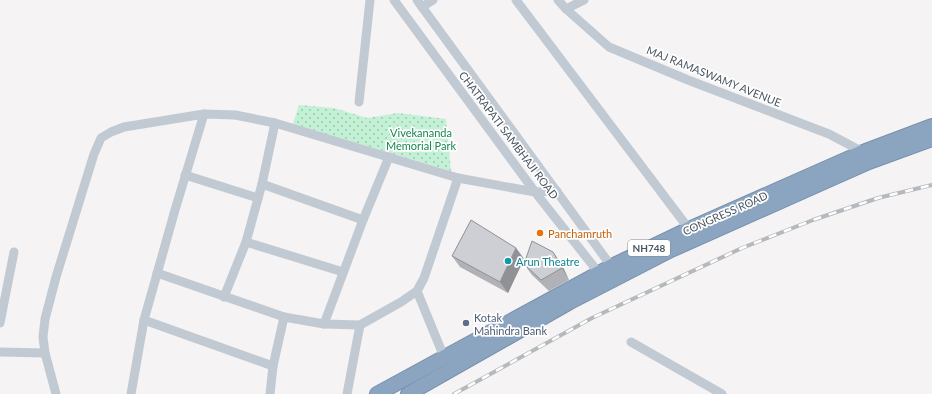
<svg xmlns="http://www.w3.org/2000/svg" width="932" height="394" viewBox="0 0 932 394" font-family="Lato,sans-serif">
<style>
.park{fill:url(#park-dots)}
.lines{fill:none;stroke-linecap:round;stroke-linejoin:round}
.highway-casing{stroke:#7690ad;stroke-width:16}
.minor{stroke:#c1cad2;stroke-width:9}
.highway{stroke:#8ba5c1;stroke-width:14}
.rail-casing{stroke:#b5b8bd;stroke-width:4}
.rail{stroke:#fff;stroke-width:2.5;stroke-dasharray:8;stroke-linecap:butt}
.wall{fill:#b0b2b7}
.shaded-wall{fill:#909195}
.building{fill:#cdcfd5;stroke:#909195}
.food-dot{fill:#e8710a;stroke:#fff;stroke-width:1.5}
.culture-dot{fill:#0f9aa8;stroke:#fff;stroke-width:1.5}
.service-dot{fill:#5c6f8a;stroke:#fff;stroke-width:1.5}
.labels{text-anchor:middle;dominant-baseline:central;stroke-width:3.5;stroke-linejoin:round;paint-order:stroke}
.shield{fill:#fff;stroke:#808990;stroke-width:1}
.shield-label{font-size:10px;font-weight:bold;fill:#4a5661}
.street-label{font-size:11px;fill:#4a5661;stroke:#fff}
.park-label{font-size:11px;fill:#17864f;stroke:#fff}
.food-label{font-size:11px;fill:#c56008;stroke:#fff;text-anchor:start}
.culture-label{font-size:11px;fill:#0d838f;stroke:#fff;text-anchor:start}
.service-label{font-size:11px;fill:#4e5e75;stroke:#fff;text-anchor:start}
</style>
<defs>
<pattern id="park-dots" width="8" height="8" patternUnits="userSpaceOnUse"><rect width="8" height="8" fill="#c3f1d5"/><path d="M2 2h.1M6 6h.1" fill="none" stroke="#a0c6b0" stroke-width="1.8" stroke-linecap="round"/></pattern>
</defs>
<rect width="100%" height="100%" fill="#f5f3f3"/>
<path class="park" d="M299,105L334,108L367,118L398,113L446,119L451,171L293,124Z"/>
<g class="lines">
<g class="highway-casing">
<g id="highway">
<path d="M377,394L612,266L689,229L863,152L932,126"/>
<path d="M408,394L570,302L671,250L835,177L869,162L932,139"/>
</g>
</g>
<g class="minor">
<path d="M394,0L535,192L602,277"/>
<path d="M417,0L614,270"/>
<path d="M516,0L689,229"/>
<path d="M558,0L566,9L609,47L688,80L829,134L863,152L865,155"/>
<path d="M422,7L433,0"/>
<path d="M566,9L584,0"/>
<path d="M359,102L370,0"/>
<path d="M204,114L175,210L144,320L273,366"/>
<path d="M185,175L258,198"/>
<path d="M262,184L363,220"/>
<path d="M246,242L343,272"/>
<path d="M157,273L284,317L324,324L360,325L401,302L417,291L424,278L458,178L535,192L557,191"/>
<path d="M417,291L444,357"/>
<path d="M224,297L246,242L262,184L275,123"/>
<path d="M0,323L14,252"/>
<path d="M324,324L363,220L389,157"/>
<path d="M631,342L722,394"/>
<path d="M0,352L45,353"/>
<path d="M56,394L45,353L43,337L45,319L56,277L94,154L101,138L111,132L124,127L204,114L235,115L275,123L458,178"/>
<path d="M131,394L144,320"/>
<path d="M270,394L273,366L284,317"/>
<path d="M347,394L360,325"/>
</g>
<use href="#highway" class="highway"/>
<g class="rail-casing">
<path id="rail" d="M454,394L592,318L742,248L813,220L878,198L932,185"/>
</g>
<use href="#rail" class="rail"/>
</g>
<g class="wall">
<path d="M516,248L524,259L508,293L460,267L452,256Z"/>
<path d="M561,263L569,280L549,291L532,275L524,264Z"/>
</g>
<g class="shaded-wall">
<path d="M516,248L524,259L508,293L500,282Z"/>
<path d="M553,252L561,263L569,280L562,268Z"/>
</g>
<g class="building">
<path d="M471,220L516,248L500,282L452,256Z"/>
<path d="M532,241L553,252L562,268L541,280L524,264Z"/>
</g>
<circle class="food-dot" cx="540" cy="233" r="4"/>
<circle class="culture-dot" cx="508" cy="261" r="4"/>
<circle class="service-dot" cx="466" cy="323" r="4"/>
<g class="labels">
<rect class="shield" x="628" y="240" width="42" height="16" rx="3"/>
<g class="shield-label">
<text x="649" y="248">NH748</text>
</g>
<g class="street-label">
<text transform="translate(714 76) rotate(22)">MAJ RAMASWAMY AVENUE</text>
<text transform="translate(509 135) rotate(53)">CHATRAPATI SAMBHAJI ROAD</text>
<text transform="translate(725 213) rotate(-24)">CONGRESS ROAD</text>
</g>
<g class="park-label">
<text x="421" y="132">Vivekananda<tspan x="421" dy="13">Memorial Park</tspan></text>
</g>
<g class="food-label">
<text x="548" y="233">Panchamruth</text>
</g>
<g class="culture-label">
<text x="516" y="261">Arun Theatre</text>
</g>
<g class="service-label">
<text x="474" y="317">Kotak<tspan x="474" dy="13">Mahindra Bank</tspan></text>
</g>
</g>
</svg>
